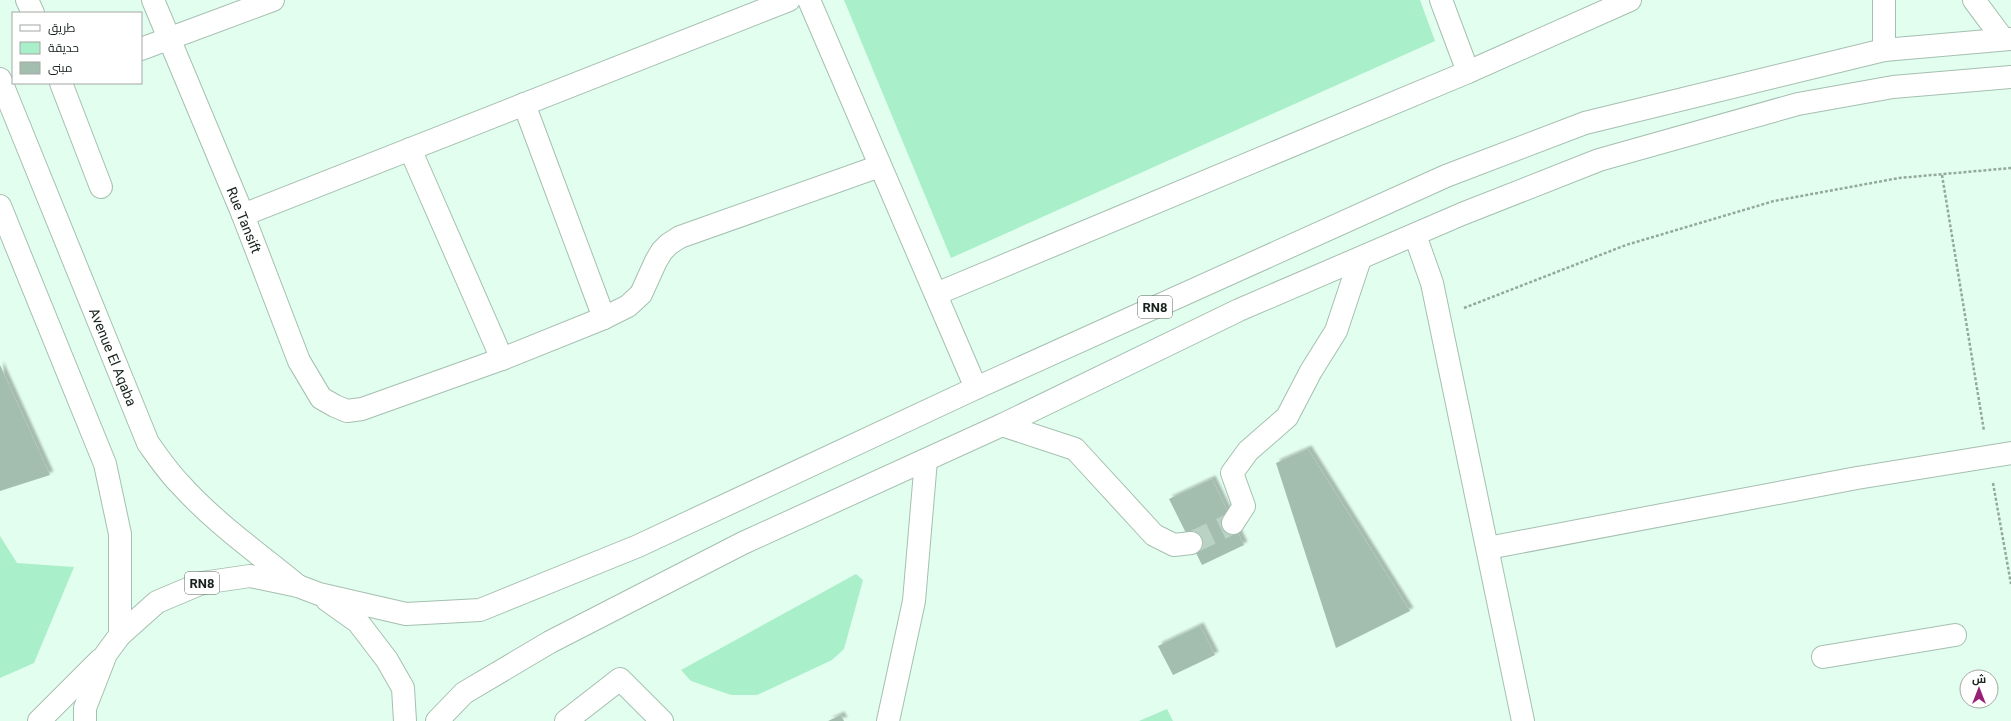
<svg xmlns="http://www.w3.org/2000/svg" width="2011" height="721" viewBox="0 0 2011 721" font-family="Roboto,Cairo,sans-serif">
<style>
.green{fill:#a9efca}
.building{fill:#a3bdaf;filter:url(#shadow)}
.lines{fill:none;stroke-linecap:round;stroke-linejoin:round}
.minor-tunnel{stroke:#bad2c4;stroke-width:22;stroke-dasharray:22 11;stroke-linecap:butt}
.minor-casing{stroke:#a5bfb1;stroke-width:24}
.major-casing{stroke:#a5bfb1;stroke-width:24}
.highway-casing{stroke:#a5bfb1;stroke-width:24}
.path{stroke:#94a99d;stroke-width:2.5;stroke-dasharray:3 2;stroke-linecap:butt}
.minor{stroke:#fff;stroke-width:22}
.major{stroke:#fff;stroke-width:22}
.highway{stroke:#fff;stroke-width:22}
.labels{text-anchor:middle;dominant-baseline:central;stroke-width:3;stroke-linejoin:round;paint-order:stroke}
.shield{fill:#fff;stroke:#5d6460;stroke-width:1}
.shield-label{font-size:13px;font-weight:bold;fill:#18221c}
.street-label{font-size:14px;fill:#18221c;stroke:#fff}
</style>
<defs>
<filter id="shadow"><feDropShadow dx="3.5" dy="-3.5" stdDeviation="1" flood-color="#0004"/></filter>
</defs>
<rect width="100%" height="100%" fill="#e2feee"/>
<g class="green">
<path d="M844,0H1420L1435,41L951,258Z"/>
<path d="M0,536L17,563L74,567L34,663L0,678Z"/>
<path d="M856,574L863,580L844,649L832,660L757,695H731L691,681L681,670Z"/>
<path d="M1167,709L1173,721H1139Z"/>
</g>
<g class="building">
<path d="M0,365L50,475L0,491Z"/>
<path d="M1308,449L1410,611L1336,648L1276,463Z"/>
<path d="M1212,479L1244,545L1202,565L1169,499Z"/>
<path d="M1200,626L1215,655L1173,675L1158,646Z"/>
<path d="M841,715L844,721H828Z"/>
</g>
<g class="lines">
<path class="minor-tunnel" d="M1191,543L1233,523"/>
<g class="minor-casing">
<g id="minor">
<path d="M27,0L33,13"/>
<path d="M153,0L243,215L299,361L321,398L335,406L347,411L362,409L502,359L410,149"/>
<path d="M809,0L976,388"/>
<path d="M1441,0L1468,72"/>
<path d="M1974,0L2003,39"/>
<path d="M141,49L273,0"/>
<path d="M1884,50V0"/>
<path d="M61,83L101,187"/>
<path d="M524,104L604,318"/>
<path d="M243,215L789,0"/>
<path d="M1415,235L1432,283L1523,721"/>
<path d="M936,294L1468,72L1630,0"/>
<path d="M502,359L604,318L628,306L641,294L656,261L662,251L669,244L680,237L880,166"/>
<path d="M1002,425L1075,449L1154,535L1174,545L1191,543"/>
<path d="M1233,523L1244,506L1232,473L1248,451L1287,417L1311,371L1336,331L1360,259"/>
<path d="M1488,548L1857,478L2011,453"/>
<path d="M1823,657L1955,635"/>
<path d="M566,721L620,679L662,721"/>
<path d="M888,721L914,601L926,460"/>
</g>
</g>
<g class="major-casing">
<g id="major">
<path d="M0,79L148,443C158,457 168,472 180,484C215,523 258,553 298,586"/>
<path d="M0,206L105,464L120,534V635"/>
</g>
</g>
<g class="highway-casing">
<g id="highway">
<path d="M327,600L358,622L387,660L403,688L405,721"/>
<path d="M39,721L100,660"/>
<path d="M85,721V708L106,654L120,635L157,602L202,583L250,576L298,586L319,594L406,614L480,610L638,546L976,388L1446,176L1585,123L1884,50L2011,39"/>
<path d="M437,721L464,693L550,642L743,543L1002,425L1239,310L1462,214L1599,160L1798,104L1893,87L2011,77"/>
</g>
</g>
<g class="path">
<path d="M1942,175L1984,431"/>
<path d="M1464,308L1626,245L1774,201L1899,178L2011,168"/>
<path d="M1993,483L2011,584"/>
</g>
<use href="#minor" class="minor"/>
<use href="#major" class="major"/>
<use href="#highway" class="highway"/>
</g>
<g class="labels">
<g class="shield">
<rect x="1138" y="296" width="34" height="22" rx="3"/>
<rect x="185" y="572" width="34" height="22" rx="3"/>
</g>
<g class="shield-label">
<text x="1155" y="307">RN8</text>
<text x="202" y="583">RN8</text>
</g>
<g class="street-label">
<text transform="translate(244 220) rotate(68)">Rue Tansift</text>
<text transform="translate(113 357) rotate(68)">Avenue El Aqaba</text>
</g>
</g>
<rect x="12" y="12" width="130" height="72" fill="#ffffff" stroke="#a3a7a4"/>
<rect x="20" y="25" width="20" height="6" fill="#ffffff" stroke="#a3a7a4"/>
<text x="48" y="32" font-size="12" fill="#18221c">طريق</text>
<rect x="20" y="42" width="20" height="12" fill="#a9efca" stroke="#a3a7a4"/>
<text x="48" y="52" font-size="12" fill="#18221c">حديقة</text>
<rect x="20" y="62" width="20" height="12" fill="#a3bdaf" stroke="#a3a7a4"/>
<text x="48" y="72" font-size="12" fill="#18221c">مبنى</text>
<g transform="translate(1979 689)"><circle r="19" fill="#ffffff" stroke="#a3a7a4"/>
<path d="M0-3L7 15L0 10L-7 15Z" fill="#981f78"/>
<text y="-6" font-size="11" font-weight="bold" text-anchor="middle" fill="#18221c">ش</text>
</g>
</svg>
